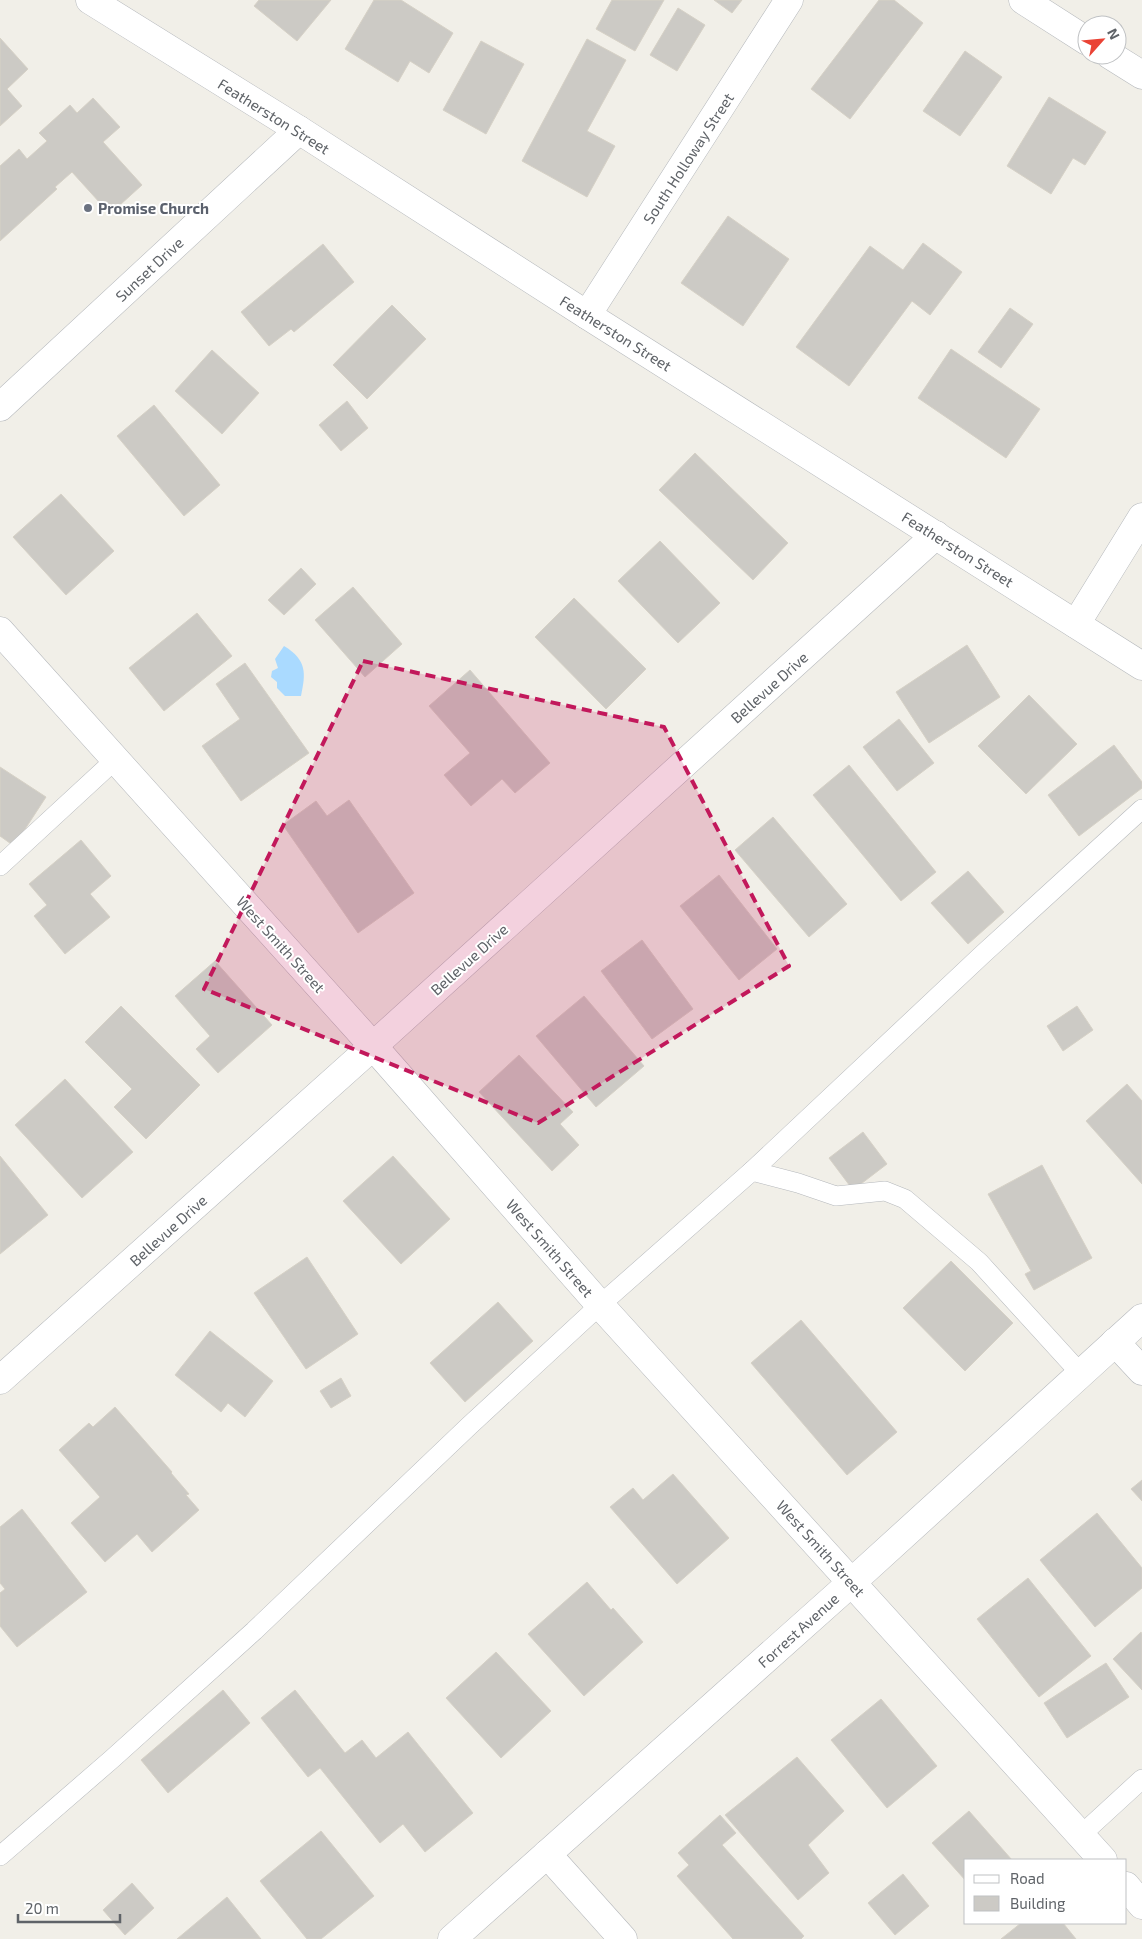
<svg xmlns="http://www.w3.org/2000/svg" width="1142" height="1939" viewBox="0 0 1142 1939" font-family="'Exo 2',sans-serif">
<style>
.water{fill:#aadaff}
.building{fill:#cccac5;stroke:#d6d1c6}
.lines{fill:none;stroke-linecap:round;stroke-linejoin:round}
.lane-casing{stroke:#b5b8bc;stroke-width:20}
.street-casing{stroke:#b5b8bc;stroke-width:29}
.lane{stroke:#fff;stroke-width:19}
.street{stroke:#fff;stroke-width:28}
.marked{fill:#c2185b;fill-opacity:0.2;stroke:#c2185b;stroke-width:4;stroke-dasharray:10 6;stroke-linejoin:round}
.worship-dot{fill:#6b7280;stroke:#fff;stroke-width:2}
.labels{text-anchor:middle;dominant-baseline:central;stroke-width:4;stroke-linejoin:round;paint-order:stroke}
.street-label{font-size:15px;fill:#5f6368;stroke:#fff}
.worship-label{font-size:15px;font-weight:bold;fill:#5b616d;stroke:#fff;text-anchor:start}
</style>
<rect width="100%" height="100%" fill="#f1efe8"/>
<path class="water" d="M284,646C307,660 306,673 301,696H285L277,688V682L271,677L272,671L278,668L275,659Z"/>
<g class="building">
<path d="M259,0H331L297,41L254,6Z"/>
<path d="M374,0H401L453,33L429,73L410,61L398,82L345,49Z"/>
<path d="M612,0H664L635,51L596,29Z"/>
<path d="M714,0H742L732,13Z"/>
<path d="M879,0H894L923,23L850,119L811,89Z"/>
<path d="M678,8L705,25L677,71L650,55Z"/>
<path d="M0,38L28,69L7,89L22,106L0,126Z"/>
<path d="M587,39L626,60L587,131L615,146L587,197L522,161Z"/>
<path d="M481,41L524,64L486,134L443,110Z"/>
<path d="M965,51L1002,77L960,136L923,111Z"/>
<path d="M1049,97L1106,132L1085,165L1073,158L1051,194L1007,166Z"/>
<path d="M93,98L120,127L103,142L142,185L110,214L72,172L55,187L57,189L0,241V166L19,149L27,159L47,141L39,133L70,105L77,113Z"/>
<path d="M728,216L789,259L743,326L681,283Z"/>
<path d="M923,243L962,272L930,315L912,301L849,386L796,347L870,246L903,270Z"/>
<path d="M323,244L354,282L294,332L291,329L269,346L241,312Z"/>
<path d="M392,305L426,339L367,399L333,365Z"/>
<path d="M1010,308L1033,324L1001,368L978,352Z"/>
<path d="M951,349L1040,409L1006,458L918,398Z"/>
<path d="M212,350L259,393L222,434L175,391Z"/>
<path d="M347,401L368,428L341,451L319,425Z"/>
<path d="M154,405L220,485L184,516L117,436Z"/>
<path d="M695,453L788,543L753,580L659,490Z"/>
<path d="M61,494L114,551L66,595L13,537Z"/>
<path d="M660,541L720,603L678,643L618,581Z"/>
<path d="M301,568L316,584L284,615L268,600Z"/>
<path d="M353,587L402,644L365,677L315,620Z"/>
<path d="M574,598L646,669L606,709L535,637Z"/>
<path d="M197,613L232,656L164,711L129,668Z"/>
<path d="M967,645L1000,697L929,743L896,692Z"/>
<path d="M245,663L309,753L241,801L202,746L240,719L216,684Z"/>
<path d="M470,670L550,763L515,793L502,779L471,806L444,775L470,753L429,706Z"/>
<path d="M1029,695L1077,744L1026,794L978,746Z"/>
<path d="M899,719L934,763L897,791L863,747Z"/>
<path d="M1114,745L1142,782V788L1079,836L1048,795Z"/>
<path d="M849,765L936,872L901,901L813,795Z"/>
<path d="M0,767L46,797L14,846L0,836Z"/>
<path d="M349,800L414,893L358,933L283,825L316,801L327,816Z"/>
<path d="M773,817L847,904L809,937L735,850Z"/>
<path d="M81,840L111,876L90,894L110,917L65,954L34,916L47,905L29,884Z"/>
<path d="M968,871L1004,912L968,944L931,903Z"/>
<path d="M719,875L777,949L739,980L680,906Z"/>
<path d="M642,940L693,1009L652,1039L601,971Z"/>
<path d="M215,961L272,1025L218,1073L196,1049L210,1036L175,996Z"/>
<path d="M584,996L644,1066L596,1107L536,1036Z"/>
<path d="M121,1006L200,1085L146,1139L114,1107L132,1089L85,1042Z"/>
<path d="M1077,1006L1093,1030L1063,1051L1047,1026Z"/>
<path d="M519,1055L573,1112L560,1124L579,1145L552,1171L479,1092Z"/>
<path d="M65,1079L133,1152L82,1198L15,1125Z"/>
<path d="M1127,1084L1142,1101V1184L1086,1121Z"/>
<path d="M863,1132L887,1164L853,1190L829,1158Z"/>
<path d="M0,1156L48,1215L0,1254Z"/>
<path d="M393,1156L450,1219L401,1264L343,1201Z"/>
<path d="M1042,1165L1092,1258L1034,1290L1025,1274L1031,1271L988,1194Z"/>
<path d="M307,1257L358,1334L306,1369L254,1293Z"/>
<path d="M951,1261L1013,1323L965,1371L903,1308Z"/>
<path d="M498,1302L533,1341L465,1402L430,1363Z"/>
<path d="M801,1320L897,1432L847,1475L751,1363Z"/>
<path d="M210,1331L273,1381L245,1417L228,1403L221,1412L175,1375Z"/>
<path d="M341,1378L351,1396L331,1408L320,1391Z"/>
<path d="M115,1407L172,1472L171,1473L189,1494L186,1495L199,1510L152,1552L137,1534L105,1562L71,1523L100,1497L59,1450L89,1423L93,1427Z"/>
<path d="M673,1474L729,1538L677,1584L610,1507L633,1488L643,1500Z"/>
<path d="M1142,1480V1501L1131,1489Z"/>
<path d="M22,1509L87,1592L17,1647L0,1626V1593L5,1589L0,1583V1527Z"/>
<path d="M1097,1513L1142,1568V1588L1095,1627L1040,1560Z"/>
<path d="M1028,1578L1091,1656L1039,1697L977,1619Z"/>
<path d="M587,1582L611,1610L613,1608L643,1642L584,1696L528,1634Z"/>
<path d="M1141,1632L1142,1634V1690L1113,1659Z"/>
<path d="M496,1652L551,1711L501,1758L446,1698Z"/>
<path d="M1106,1663L1129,1697L1067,1738L1044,1703Z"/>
<path d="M223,1690L250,1723L168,1793L141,1760Z"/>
<path d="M295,1690L345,1753L362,1740L376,1758L408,1732L473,1813L425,1852L403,1824L380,1843L320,1768L308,1777L261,1718Z"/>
<path d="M881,1699L937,1766L887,1808L831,1740Z"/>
<path d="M797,1757L844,1811L808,1845L829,1873L798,1900L725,1815Z"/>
<path d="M969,1811L1012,1860H966V1881L932,1843Z"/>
<path d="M720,1815L736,1833L722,1845L804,1936L801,1939H733L677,1876L689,1865L678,1853Z"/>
<path d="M321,1831L374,1896L321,1939H307L260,1881Z"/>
<path d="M903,1874L929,1906L895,1935L868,1903Z"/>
<path d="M132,1883L154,1908L125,1935L103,1910Z"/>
<path d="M227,1897L261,1939H177Z"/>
<path d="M1021,1923H1063L1076,1939H1001Z"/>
</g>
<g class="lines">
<g class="lane-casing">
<g id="lane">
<path d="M0,866L116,759"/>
<path d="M752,1171L798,1183L836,1196L885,1191L905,1199L979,1262L1081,1374"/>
<path d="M1081,1835L1142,1779"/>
<path d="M0,1856L112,1759L254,1631L469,1426L600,1305L752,1171L983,954L1142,809"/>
</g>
</g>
<g class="street-casing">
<g id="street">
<path d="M90,0L299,130L587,315L1142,666"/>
<path d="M1023,0L1087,41"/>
<path d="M1110,55L1142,75"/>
<path d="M587,315L789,0"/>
<path d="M0,407L299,130"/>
<path d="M1076,624L1142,517"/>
<path d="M0,631L373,1046L600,1305L1103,1860"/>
<path d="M1115,1342L1142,1371"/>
<path d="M0,1380L373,1046L936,535"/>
<path d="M547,1854L623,1939"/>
<path d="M1126,1886L1142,1905"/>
<path d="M452,1939L852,1582L1142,1318"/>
</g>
</g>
<use href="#lane" class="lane"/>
<use href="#street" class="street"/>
</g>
<path class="marked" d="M363,661L664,727L789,966L538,1123L204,989Z"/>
<circle class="worship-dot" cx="88" cy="208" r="5"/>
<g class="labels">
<g class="street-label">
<text transform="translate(274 116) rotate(32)">Featherston Street</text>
<text transform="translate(688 158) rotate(-57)">South Holloway Street</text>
<text transform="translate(149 269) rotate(-43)">Sunset Drive</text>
<text transform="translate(616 333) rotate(32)">Featherston Street</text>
<text transform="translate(958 549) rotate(32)">Featherston Street</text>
<text transform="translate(769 687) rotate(-42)">Bellevue Drive</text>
<text transform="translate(281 944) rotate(48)">West Smith Street</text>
<text transform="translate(469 959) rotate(-42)">Bellevue Drive</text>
<text transform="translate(168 1230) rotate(-42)">Bellevue Drive</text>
<text transform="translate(550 1248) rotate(49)">West Smith Street</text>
<text transform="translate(821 1548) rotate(48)">West Smith Street</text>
<text transform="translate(798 1630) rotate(-42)">Forrest Avenue</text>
</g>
<g class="worship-label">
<text x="98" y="208">Promise Church</text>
</g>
</g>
<rect x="964" y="1859" width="162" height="65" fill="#ffffff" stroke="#bfc1c3"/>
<rect x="974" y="1875" width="25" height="8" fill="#ffffff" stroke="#bfc1c3"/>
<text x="1010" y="1884" font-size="15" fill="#5f6368">Road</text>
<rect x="974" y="1896" width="25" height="15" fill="#cccac5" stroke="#bfc1c3"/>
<text x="1010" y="1909" font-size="15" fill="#5f6368">Building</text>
<g transform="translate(1102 40) rotate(63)"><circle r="24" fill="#ffffff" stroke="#bfc1c3"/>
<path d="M0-4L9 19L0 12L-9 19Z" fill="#ea4335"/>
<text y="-8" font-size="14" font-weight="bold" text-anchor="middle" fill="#5f6368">N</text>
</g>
<path d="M18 1914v8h102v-8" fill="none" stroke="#5f6368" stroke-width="2.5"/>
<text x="25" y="1914" font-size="15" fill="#5f6368" stroke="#ffffff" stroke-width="4" paint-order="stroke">20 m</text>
</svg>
